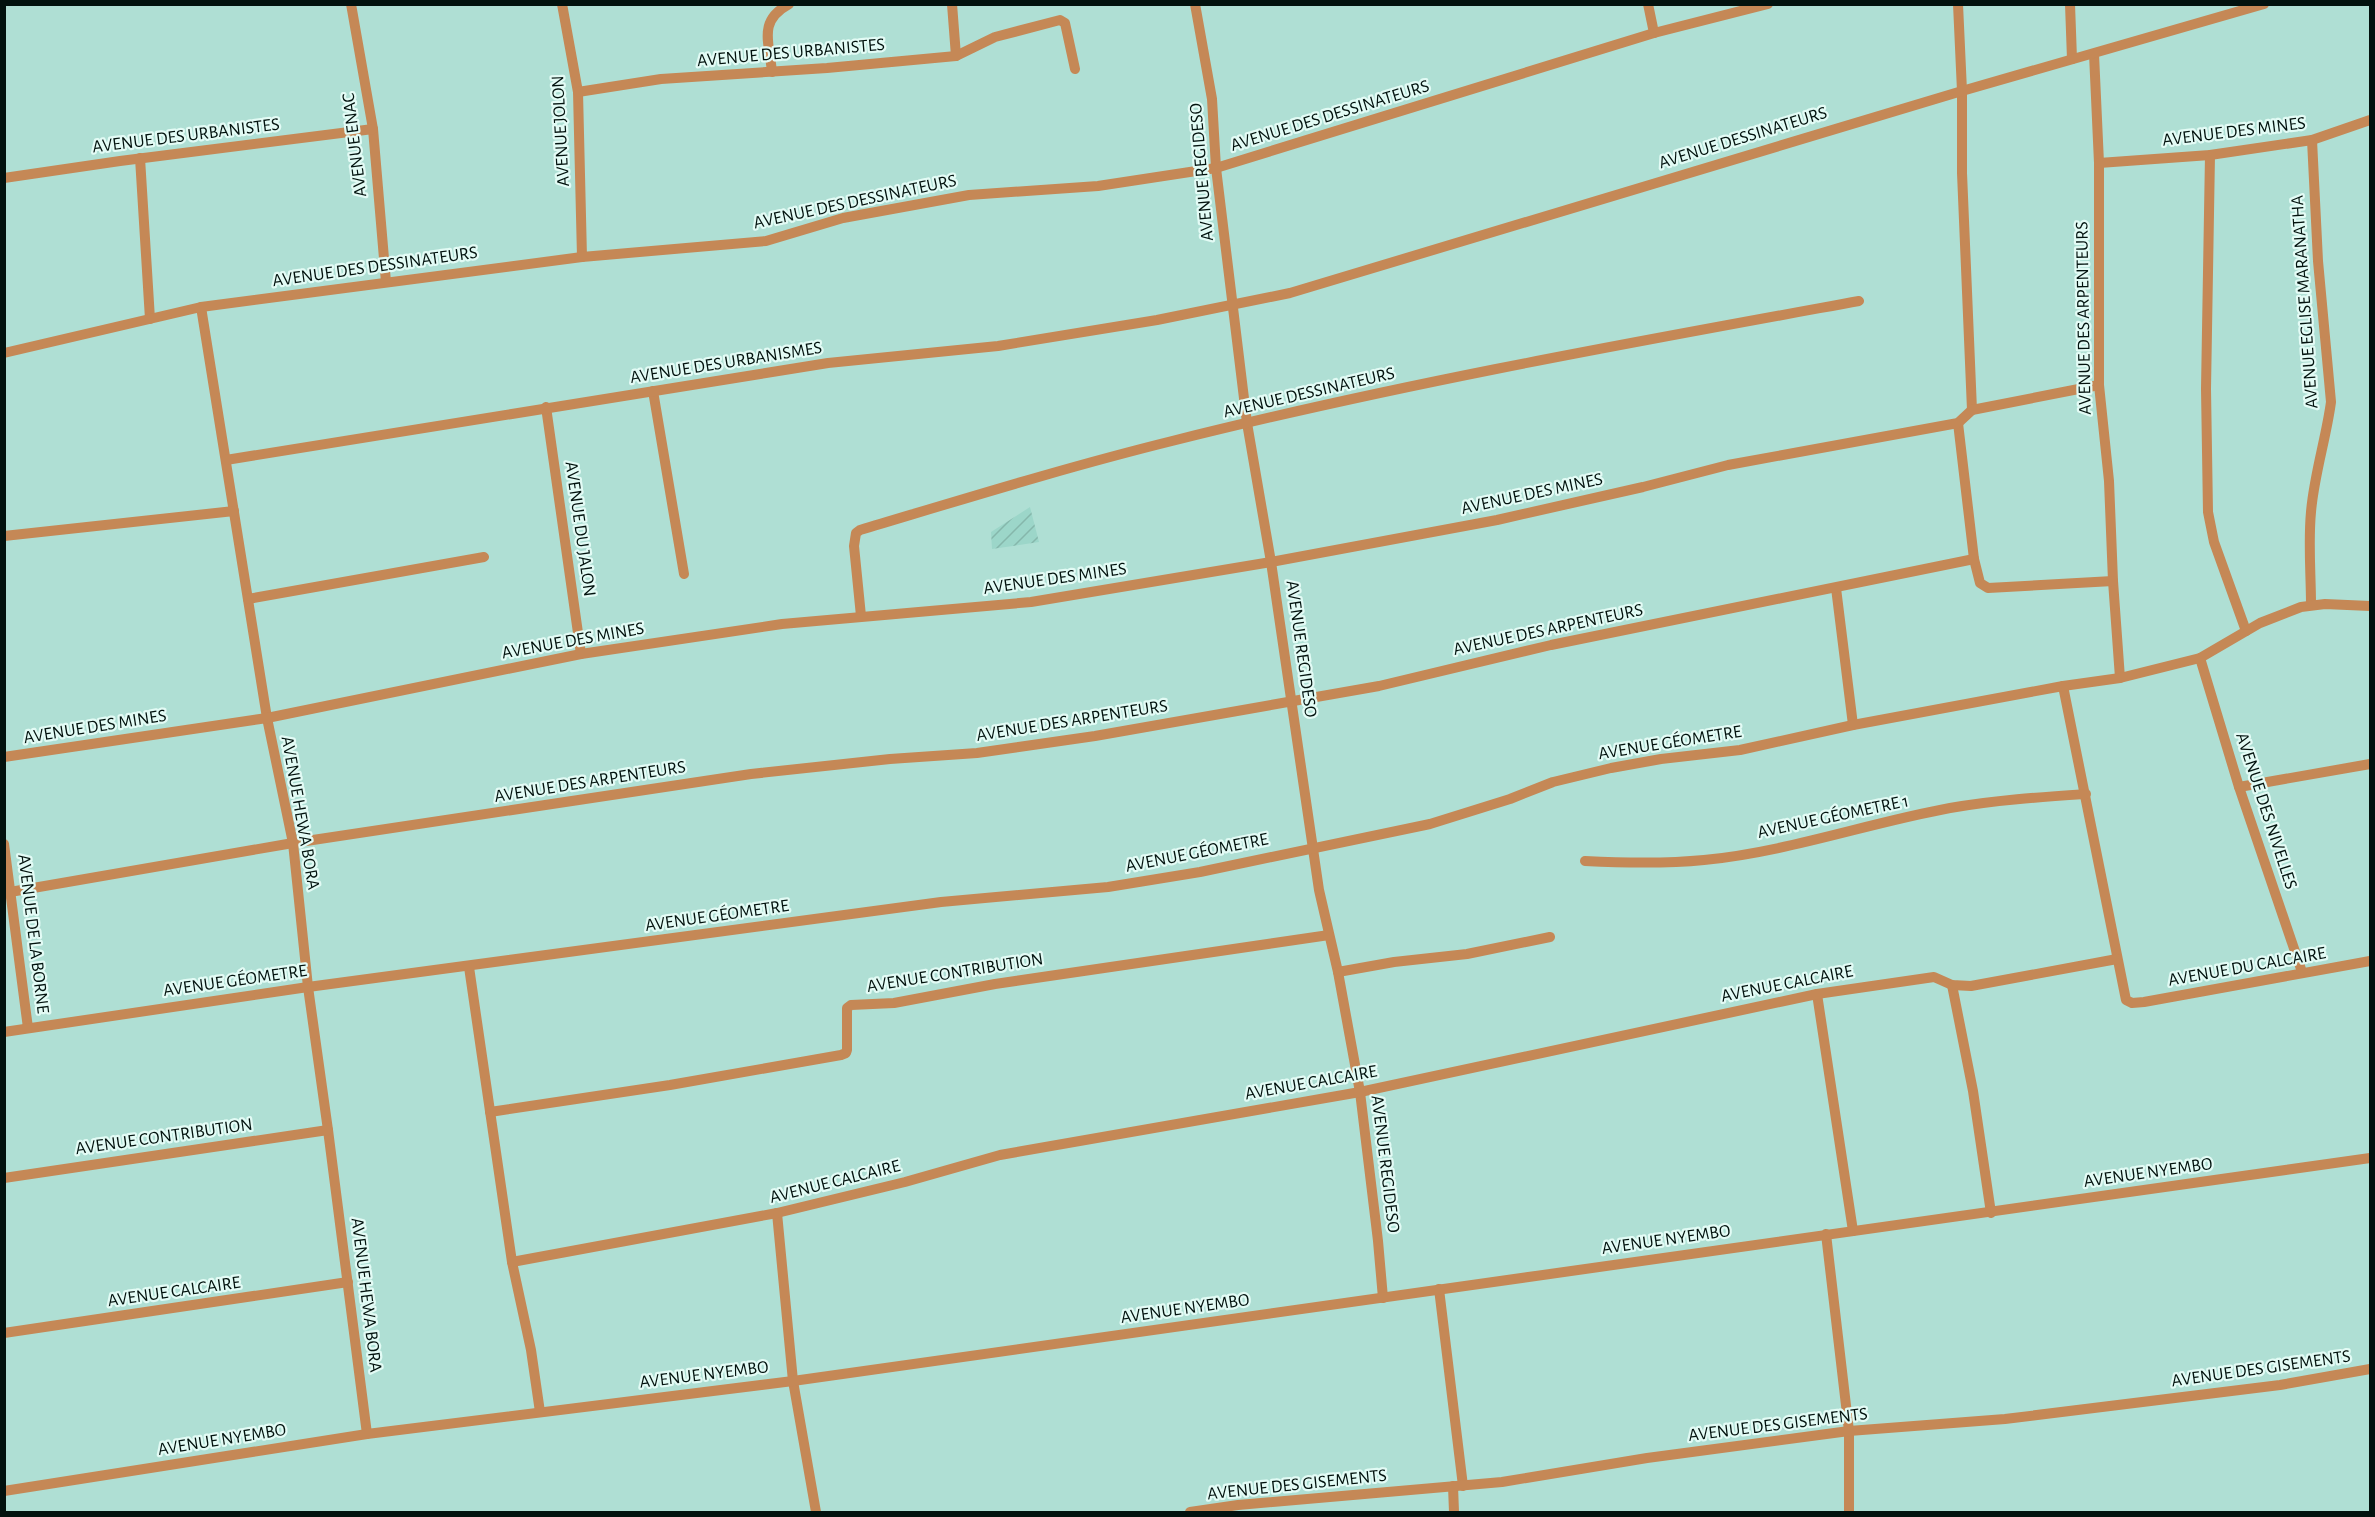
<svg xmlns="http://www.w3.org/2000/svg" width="2375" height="1517" viewBox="0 0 2375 1517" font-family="'Alegreya Sans',sans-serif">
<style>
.industrial{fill:url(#industrial-furrows)}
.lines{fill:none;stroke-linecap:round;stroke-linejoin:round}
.minor{stroke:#c58856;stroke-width:10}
.labels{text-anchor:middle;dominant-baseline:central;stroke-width:4.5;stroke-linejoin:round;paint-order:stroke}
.street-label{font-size:18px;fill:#02120e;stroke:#e3fbf5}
</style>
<defs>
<pattern id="industrial-furrows" width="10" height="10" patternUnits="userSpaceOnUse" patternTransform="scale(1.5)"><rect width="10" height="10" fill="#9cd6c9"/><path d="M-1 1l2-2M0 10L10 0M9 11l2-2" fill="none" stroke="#85b7ab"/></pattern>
</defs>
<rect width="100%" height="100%" fill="#afdfd4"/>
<path class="industrial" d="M1030,507L1039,542L992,549L991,532Z"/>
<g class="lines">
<g class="minor">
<path d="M351,4L373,129L386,282"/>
<path d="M562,4L578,92L582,257"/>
<path d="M1195,4L1212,99L1216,168L1247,423L1271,562L1319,890L1338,972L1360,1092L1378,1241L1383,1298"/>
<path d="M1648,4L1654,33"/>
<path d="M1958,4L1962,91V173L1972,410"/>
<path d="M2070,4L2072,59"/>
<path d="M2094,54L2099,163V385L2109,481L2113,581L2120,678"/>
<path d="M956,56L995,37L1060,20L1065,23L1075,69"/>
<path d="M772,72C769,41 758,21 789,4"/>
<path d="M578,92L661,79L827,68L956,56L952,4"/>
<path d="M2210,155L2206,389L2208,512L2214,542L2246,631"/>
<path d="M140,158L150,319"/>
<path d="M2099,163L2210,155L2312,140L2370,120"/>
<path d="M4,178L120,161L373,129"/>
<path d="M201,307L267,718L293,843L308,987L328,1130L367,1434"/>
<path d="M4,353L201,307L582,257L766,241L843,218L969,195L1098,186L1216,168L1654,33L1768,4"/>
<path d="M653,391L684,574"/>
<path d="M546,407L581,654"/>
<path d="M1958,423L1974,559L1980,583L1988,588L2113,581"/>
<path d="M226,460L828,363L998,346L1157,320L1290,293L1962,91L2264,4"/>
<path d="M4,536L234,511"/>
<path d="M1836,588L1853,725"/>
<path d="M248,599L484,557"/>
<path d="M2311,605C2311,574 2308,543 2311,512C2314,475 2326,439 2331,402L2318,261L2312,140"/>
<path d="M861,616L854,546L856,533L860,530C964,499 1067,467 1172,441C1399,384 1629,343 1859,301"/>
<path d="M2200,658L2239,787L2302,972"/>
<path d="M2063,686L2126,1000L2132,1003L2144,1002L2370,961"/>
<path d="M4,757L267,718L581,654L782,624L1031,602L1271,562L1497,520L1643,487L1728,465L1958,423L1972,410L2099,385"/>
<path d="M2239,787L2370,764"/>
<path d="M4,844L28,1028"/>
<path d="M1585,861C1625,863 1664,864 1704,860C1787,852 1868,823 1950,808C1995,800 2041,797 2086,794"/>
<path d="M10,892L293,843L751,774L890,759L977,753L1095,736L1379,686L1551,645L1974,559"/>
<path d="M469,967L512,1262L531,1350L540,1412"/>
<path d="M1338,972L1394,962L1467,954L1550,937"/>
<path d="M1952,985L1973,1091L1991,1213"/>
<path d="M1817,994L1853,1231"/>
<path d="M4,1032L308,987L941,902L1108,887L1200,872L1430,824L1510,799L1553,782L1611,768L1661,759L1740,750L1853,725L2063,686L2120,678L2200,658L2260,623L2301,607L2325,604L2370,606"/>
<path d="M490,1112L670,1085L841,1055L846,1053L847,1050V1008L851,1005L894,1003L995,984L1329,935"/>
<path d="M4,1178L328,1130"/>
<path d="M777,1213L793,1381L816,1512"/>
<path d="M1826,1234L1849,1431V1512"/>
<path d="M512,1262L777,1213L905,1182L1000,1155L1360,1092L1817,994L1934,977L1952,985L1971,986L2117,959"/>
<path d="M1439,1289L1463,1486"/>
<path d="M4,1333L348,1282"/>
<path d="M1453,1486L1454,1512"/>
<path d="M4,1491L367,1434L793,1381L2370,1158"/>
<path d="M1190,1512L1238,1505L1502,1482L1647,1458L1849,1431L2005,1419L2280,1385L2370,1369"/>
</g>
</g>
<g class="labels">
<g class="street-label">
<text transform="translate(791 53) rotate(-5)">AVENUE DES URBANISTES</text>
<text transform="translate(1330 116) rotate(-17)">AVENUE DES DESSINATEURS</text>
<text transform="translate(561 131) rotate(-93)">AVENUE JOLON</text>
<text transform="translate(2234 132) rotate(-7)">AVENUE DES MINES</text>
<text transform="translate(186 136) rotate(-7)">AVENUE DES URBANISTES</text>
<text transform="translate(1743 138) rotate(-17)">AVENUE DESSINATEURS</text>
<text transform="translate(355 145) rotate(-97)">AVENUE ENAC</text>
<text transform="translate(1202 172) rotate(-95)">AVENUE REGIDESO</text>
<text transform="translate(855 202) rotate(-12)">AVENUE DES DESSINATEURS</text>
<text transform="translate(375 267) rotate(-8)">AVENUE DES DESSINATEURS</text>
<text transform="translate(2305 302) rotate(-94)">AVENUE EGLISE MARANATHA</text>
<text transform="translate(2084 318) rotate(-91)">AVENUE DES ARPENTEURS</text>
<text transform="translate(726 363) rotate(-9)">AVENUE DES URBANISMES</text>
<text transform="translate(1309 393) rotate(-13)">AVENUE DESSINATEURS</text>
<text transform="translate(1532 494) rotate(-12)">AVENUE DES MINES</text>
<text transform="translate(580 529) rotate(82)">AVENUE DU JALON</text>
<text transform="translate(1055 579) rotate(-8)">AVENUE DES MINES</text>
<text transform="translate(1548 630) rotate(-12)">AVENUE DES ARPENTEURS</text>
<text transform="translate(573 641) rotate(-10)">AVENUE DES MINES</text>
<text transform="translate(1301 649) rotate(82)">AVENUE REGIDESO</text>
<text transform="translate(1072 721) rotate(-9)">AVENUE DES ARPENTEURS</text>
<text transform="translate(95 727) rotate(-9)">AVENUE DES MINES</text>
<text transform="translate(1670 743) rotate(-9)">AVENUE GÉOMETRE</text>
<text transform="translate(590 782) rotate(-9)">AVENUE DES ARPENTEURS</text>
<text transform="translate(2266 811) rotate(72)">AVENUE DES NIVELLES</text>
<text transform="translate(300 813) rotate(80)">AVENUE HEWA BORA</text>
<text transform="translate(1833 817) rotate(-12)">AVENUE GÉOMETRE 1</text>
<text transform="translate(1197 853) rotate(-11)">AVENUE GÉOMETRE</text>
<text transform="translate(717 916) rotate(-8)">AVENUE GÉOMETRE</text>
<text transform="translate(33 934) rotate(83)">AVENUE DE LA BORNE</text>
<text transform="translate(2247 967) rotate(-10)">AVENUE DU CALCAIRE</text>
<text transform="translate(955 973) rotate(-9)">AVENUE CONTRIBUTION</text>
<text transform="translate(235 981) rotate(-8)">AVENUE GÉOMETRE</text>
<text transform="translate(1787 984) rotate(-11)">AVENUE CALCAIRE</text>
<text transform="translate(1311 1083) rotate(-10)">AVENUE CALCAIRE</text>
<text transform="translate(164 1137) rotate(-8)">AVENUE CONTRIBUTION</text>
<text transform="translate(1385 1164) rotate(83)">AVENUE REGIDESO</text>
<text transform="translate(2148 1173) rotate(-8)">AVENUE NYEMBO</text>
<text transform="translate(835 1182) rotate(-14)">AVENUE CALCAIRE</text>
<text transform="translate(1666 1240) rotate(-8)">AVENUE NYEMBO</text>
<text transform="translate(174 1292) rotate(-8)">AVENUE CALCAIRE</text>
<text transform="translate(366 1295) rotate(83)">AVENUE HEWA BORA</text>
<text transform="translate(1185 1309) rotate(-8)">AVENUE NYEMBO</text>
<text transform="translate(2261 1369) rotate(-8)">AVENUE DES GISEMENTS</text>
<text transform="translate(704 1375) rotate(-7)">AVENUE NYEMBO</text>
<text transform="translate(1778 1425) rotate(-7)">AVENUE DES GISEMENTS</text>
<text transform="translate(222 1440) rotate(-9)">AVENUE NYEMBO</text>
<text transform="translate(1297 1485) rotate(-6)">AVENUE DES GISEMENTS</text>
</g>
</g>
<rect width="2375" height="1517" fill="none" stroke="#02120e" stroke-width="12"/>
</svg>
